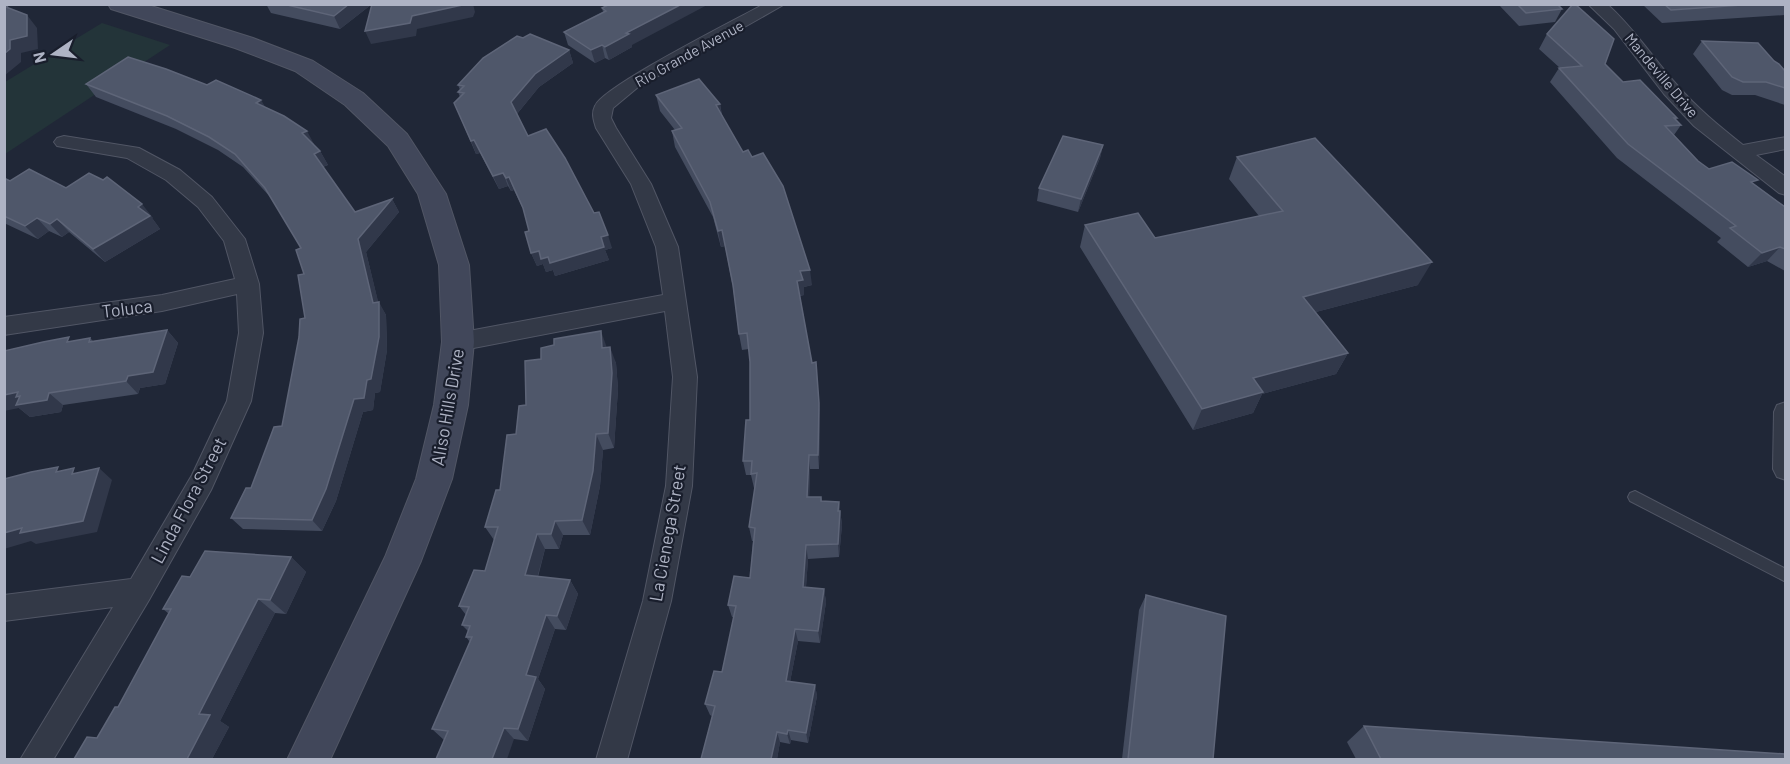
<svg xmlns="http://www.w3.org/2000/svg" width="1790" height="764" viewBox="0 0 1790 764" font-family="Barlow,sans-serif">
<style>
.green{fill:#233439}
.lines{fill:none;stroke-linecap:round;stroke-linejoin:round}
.lane-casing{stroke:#515665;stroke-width:2}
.street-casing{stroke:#515665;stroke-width:2}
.secondary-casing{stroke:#515665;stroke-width:2}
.lane{fill:#333947;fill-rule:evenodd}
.street{fill:#333947;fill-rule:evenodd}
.secondary{fill:#41475a;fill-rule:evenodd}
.wall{fill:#444c5f}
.shaded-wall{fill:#31384a}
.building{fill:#4f576a;stroke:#5e6578;stroke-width:1.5}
.labels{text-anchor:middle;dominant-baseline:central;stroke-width:4.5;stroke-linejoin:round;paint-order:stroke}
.far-street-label{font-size:15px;fill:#aeb3c4;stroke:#191e2c}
.street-label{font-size:18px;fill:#aeb3c4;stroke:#191e2c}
</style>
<rect width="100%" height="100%" fill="#202737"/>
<path class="green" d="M102,23L170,45L5,154V82Z"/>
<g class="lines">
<g class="lane-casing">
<path id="lane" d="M1635,491L1786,569V582L1630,501L1628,497L1630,493Z"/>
</g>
<g class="street-casing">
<g id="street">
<path d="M764,4H785L637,88L613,108L611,118L616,128L651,184L678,247L697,377L692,486L671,601L627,760H596L643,601L666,486L673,377L665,311L458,351L450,348L446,342L450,336L458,333L663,295L656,247L631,184L596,128C594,121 591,114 595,106C603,86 737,19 764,4Z"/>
<path d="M1588,4H1607C1634,28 1653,58 1677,85C1697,108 1719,126 1743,145L1786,137V149L1756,155L1786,177V195L1779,193L1694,126L1664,94L1614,29Z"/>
<path d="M64,136L139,148L180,170L212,197L245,239L259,284L263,333L251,401L211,490L149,600L53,760H20L113,607L4,621V595L131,579L192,475L227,401L239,333L237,294L162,311L4,335V317L162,295L235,279L224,241L198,207L166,180L127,158L57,146L54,142L57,138Z"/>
<path d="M1786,402V480L1777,477L1773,469L1774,412L1777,405Z"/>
</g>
</g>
<g class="secondary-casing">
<path id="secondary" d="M108,4H145L253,38L313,61L363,93L407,134L446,194L469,265L474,342L468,405L452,479L421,561L330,760H287L385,557L416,479L434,405L442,342L439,265L418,194L388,146L345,105L295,71L235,48L111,9Z"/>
</g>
<use href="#lane" class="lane"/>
<use href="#street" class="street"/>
<use href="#secondary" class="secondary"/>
</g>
<g class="wall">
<path d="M266,4H372L340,29L271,13Z"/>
<path d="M610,4L632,47L609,60L605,58L595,63L568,45L564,32L603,12L602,8Z"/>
<path d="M1498,4H1557L1562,9L1555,22L1519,26Z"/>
<path d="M1642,4H1785V15L1662,23Z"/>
<path d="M1547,34L1605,64L1623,82L1677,118L1676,119L1681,125L1674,135L1698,161L1709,169L1754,184L1785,207V271L1767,261L1748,267L1717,242L1721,238L1617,158L1550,82L1559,68H1560L1539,49Z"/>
<path d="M523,38L569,50L573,63L539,87L517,114L528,136L612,248L605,250L609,260L555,276L553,270L546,272L543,264L537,266L531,253L529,231L524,211L514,190L511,191L508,186L499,189L480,153L476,154L454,103L460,97L458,92L460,90L458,85Z"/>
<path d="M1702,41L1774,61L1785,71V105L1755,95H1732L1722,90L1693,54Z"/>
<path d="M86,84L207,85L266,108L314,144H313L320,151L328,165L323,167L355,212L392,199L399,212L366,252L378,302L386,315L387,350L380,392L375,393L373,410L363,412L336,501L322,531L243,529L231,518L251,488L282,426L305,318L304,274L301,248L272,199L243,167L218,150L176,129L96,97Z"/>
<path d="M656,95L720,104L722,115L812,285L804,287V295L800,296L812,363L816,362L820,417L819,469H810L809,497H821L822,501L839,502L842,525L839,557L808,559L806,587L824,589L826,602L820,643L798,641L790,682L815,685L817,696L808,743L791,740L790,744L780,742L777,759H701L712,716L710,715L705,704L722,672L734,617H732L728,605L750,578L753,541H752L749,527L755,488H754L751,475H746L743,461L750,420V362L749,349L742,350L739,334L733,288L725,246L721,247L713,217L675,147L672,131L675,130L660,111Z"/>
<path d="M1103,145L1100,158L1078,212L1037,201L1039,188Z"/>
<path d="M1237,157L1418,285L1316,312L1348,353L1336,374L1262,394L1253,413L1193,430L1080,247L1085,225L1155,238L1259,216L1229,179Z"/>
<path d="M4,178L10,181L66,188L153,218H152L160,229L105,262L69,232L62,237L49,231L38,239L4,223Z"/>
<path d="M167,330L178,343L165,384L140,388L138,394L63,405L61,412L30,417L19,408L73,341L90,338L93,341Z"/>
<path d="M607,347L616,363L618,389L614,448L603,450L600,486L590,535H563L559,549H545L538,577L570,580L578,594L566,630L555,629L538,679L545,689L528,741L514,739L444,740L432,729L470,642L466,637L468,631L462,625L466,615L459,606L485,571L494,540L485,527L500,490L526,405Z"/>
<path d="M291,557L306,572L286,614L275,613L220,721L229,727L212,759H74L97,738L118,707L169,614L163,609L190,577Z"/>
<path d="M1146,595L1213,759H1122L1139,610Z"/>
<path d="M1364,726L1785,759H1356L1347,742Z"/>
</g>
<g class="shaded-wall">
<path d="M349,4H372L340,29L334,16Z"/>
<path d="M467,4H473L475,12L473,17L417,29L416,36L371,44L365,31L412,16Z"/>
<path d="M682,4H709L632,45V47L609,60L605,47L626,33Z"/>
<path d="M27,15L37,28L38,49L21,53V62L4,76V54L10,40Z"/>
<path d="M602,45L605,58L595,63L591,50Z"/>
<path d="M569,50L573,63L539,87L516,115L511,102L535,74Z"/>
<path d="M261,100L269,113L256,103Z"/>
<path d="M720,104L722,119L716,105Z"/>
<path d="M307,131L314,144L310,146L302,133Z"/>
<path d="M474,140L480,153L476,154L471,141Z"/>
<path d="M1103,145L1100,158L1078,212L1081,199Z"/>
<path d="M320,151L328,165L322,167L314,154Z"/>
<path d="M503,173L508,186L499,189L493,176Z"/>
<path d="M509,177L514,190L511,191L506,178Z"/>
<path d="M392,199L399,212L366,252L379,305V302L386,315L387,350L380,392L375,393L373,410L363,412L336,501L322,531L312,520L354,399L367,380L373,303L358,239Z"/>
<path d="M142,204L153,218H152L160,229L105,262L93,249L138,207Z"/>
<path d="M37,218L49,231L38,239L25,226Z"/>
<path d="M57,219L69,232L62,237L50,224Z"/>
<path d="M722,230L725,246L721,247L718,231Z"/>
<path d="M608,235L612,248L605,250L609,260L555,276L553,270L546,272L543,264L537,266L531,253Z"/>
<path d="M1780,247L1767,261L1748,267L1762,253Z"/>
<path d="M1432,262L1418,285L1293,318L1303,297Z"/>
<path d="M810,270L812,285L804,287V295L799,296L797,281L800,271Z"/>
<path d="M167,330L178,343L165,384L140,388L138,394L126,381L128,376Z"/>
<path d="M601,331L607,348H602Z"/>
<path d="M610,347L616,363L618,389L614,448L608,433Z"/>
<path d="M1348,353L1336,374L1262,394L1253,413L1193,430L1202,409L1253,378Z"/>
<path d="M816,362L820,417L819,469L818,455Z"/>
<path d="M18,392L49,393L63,405L61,412L30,417L19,408L4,411V395Z"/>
<path d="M596,434L603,450L600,486L590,535L582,520Z"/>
<path d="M809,455L810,469L809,511L807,497Z"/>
<path d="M99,468L112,480L97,532L36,544L31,541L4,549V533Z"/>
<path d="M839,502L842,525L839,557L838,544Z"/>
<path d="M555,521L563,535L559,549L551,534Z"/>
<path d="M537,534L545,549L534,589L525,575Z"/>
<path d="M806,545L808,559L805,600L803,587Z"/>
<path d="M291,557L306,572L286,614L270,600Z"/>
<path d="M570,580L578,594L566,630L557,616Z"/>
<path d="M824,589L826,602L820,643L818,631Z"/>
<path d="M258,599L275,613L220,721L229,727L212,759H187L199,714Z"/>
<path d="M546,615L555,629L538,679L545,689L528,741L518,729L526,675Z"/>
<path d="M795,629L798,641L788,692L786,681Z"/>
<path d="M815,685L817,696L808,743L806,733Z"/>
<path d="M504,728L514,739L507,759H492Z"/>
<path d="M788,730L791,740L790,744L787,734Z"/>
<path d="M777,732L780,742L777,759H771Z"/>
</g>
<g class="building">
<path d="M283,4H349L334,16Z"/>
<path d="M372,4H467L412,16L410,23L365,31Z"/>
<path d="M610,4H682L626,33L629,34L605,47L602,45L591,50L564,32L606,11L602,8Z"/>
<path d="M1517,4H1557L1562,9L1526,13Z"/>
<path d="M1573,4H1575L1614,39L1605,64L1623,82L1640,80L1677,118H1674L1681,125L1665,126L1698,161L1709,169L1732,162L1758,180L1751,182L1785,207V249L1780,247L1762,253L1730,228L1736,226L1628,144L1559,68L1582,66L1547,34Z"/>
<path d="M1664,4H1756L1671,10Z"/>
<path d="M4,5L8,7H6L27,15V36L10,40V49L4,54Z"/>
<path d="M530,34L569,50L535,74L511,102L528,136L546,129L565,158L594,213L599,212L608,235L601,237L604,247L550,263L548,257L541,259L539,251L531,253L525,232L529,231L523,208L509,177L506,178L503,173L493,176L474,140L471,141L454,103L464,93L458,92L464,86L458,85L483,58L517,36L523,38Z"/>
<path d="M1702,41L1758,43L1774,61L1779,64L1785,71V88L1766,82H1743L1732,77Z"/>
<path d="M128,57L166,69L207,85L216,80L261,100L256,103L284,116L307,131L302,133L320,151L314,154L355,212L392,199L358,239L373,303L379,302V337L371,379L367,380L364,398L354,399L326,489L312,520L231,518L246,488H251L274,427L282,426L299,337L300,319L305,318L298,275L304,274L296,250L301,248L265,188L235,154L209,137L167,116L86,84Z"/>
<path d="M699,79L720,104L716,105L743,152L748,150L752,157L763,153L783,186L810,270L800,271L803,280L797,281L812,363L816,362L819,403L818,455H809L807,497H821V501L839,502L838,511H840L838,544L806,545L803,587L824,589L818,631L795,629L786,681L815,685L806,733L788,730L787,734L777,732L771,759H701L715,706L705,704L714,671L722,672L736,606L728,605L734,576L750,578L755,528L749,527L757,473L751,474L752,461H743L746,420H750V362L747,333L739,334L733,285L722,230L718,231L710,202L672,131L682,128L656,95Z"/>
<path d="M1063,136L1103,145L1081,199L1039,188Z"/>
<path d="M1315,138L1432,262L1303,297L1348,353L1253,378L1263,392L1202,409L1085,225L1138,213L1155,238L1283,211L1237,157Z"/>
<path d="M29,169L66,188L89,173L103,180L107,177L142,204L138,207L150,216L93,249L57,219L50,224L37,218L25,226L4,216V178L10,181Z"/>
<path d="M167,330L153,372L128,376L126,381L49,393L47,400L16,405L20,396L16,397L18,392L4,395V351L43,342L69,337L67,342L90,338L89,342Z"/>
<path d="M601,331L602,348L610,347L612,373L608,433L596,434L593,471L582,520L555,521L551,534H537L525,575L570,580L557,616L546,615L526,675L536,677L518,729L504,728L492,759H436L448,731L432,729L472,637H466L470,626L462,625L469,607L459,606L474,570L485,571L498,527H485L496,490H500L507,435L516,434L519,406L526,405L525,361L541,359V348L554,345V339Z"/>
<path d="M58,467L56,472L74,468L72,474L99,468L83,521L20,533L22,528L4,533V479L31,472Z"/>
<path d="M205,551L291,557L270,600L258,599L199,714L210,715L187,759H74L87,737L97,738L115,707H118L171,609H163L182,576L190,577Z"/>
<path d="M1146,595L1226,616L1213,759H1128Z"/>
<path d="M1364,726L1785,754V759H1381Z"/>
</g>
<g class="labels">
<g class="far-street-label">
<text transform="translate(689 53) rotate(-29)">Rio Grande Avenue</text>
<text transform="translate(1662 75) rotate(50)">Mandeville Drive</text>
</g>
<g class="street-label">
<text transform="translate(127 308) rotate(-7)">Toluca</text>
<text transform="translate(447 407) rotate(-80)">Aliso Hills Drive</text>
<text transform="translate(188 500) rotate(-62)">Linda Flora Street</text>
<text transform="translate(667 533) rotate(-80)">La Cienega Street</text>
</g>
</g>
<rect width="1790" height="764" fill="none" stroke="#aeb3c4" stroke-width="12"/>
<g transform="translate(54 54) rotate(256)" stroke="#191e2c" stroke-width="4.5" paint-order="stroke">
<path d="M0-4.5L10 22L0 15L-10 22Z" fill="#aeb3c4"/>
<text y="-9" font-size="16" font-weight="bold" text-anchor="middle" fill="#aeb3c4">N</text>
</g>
</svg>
